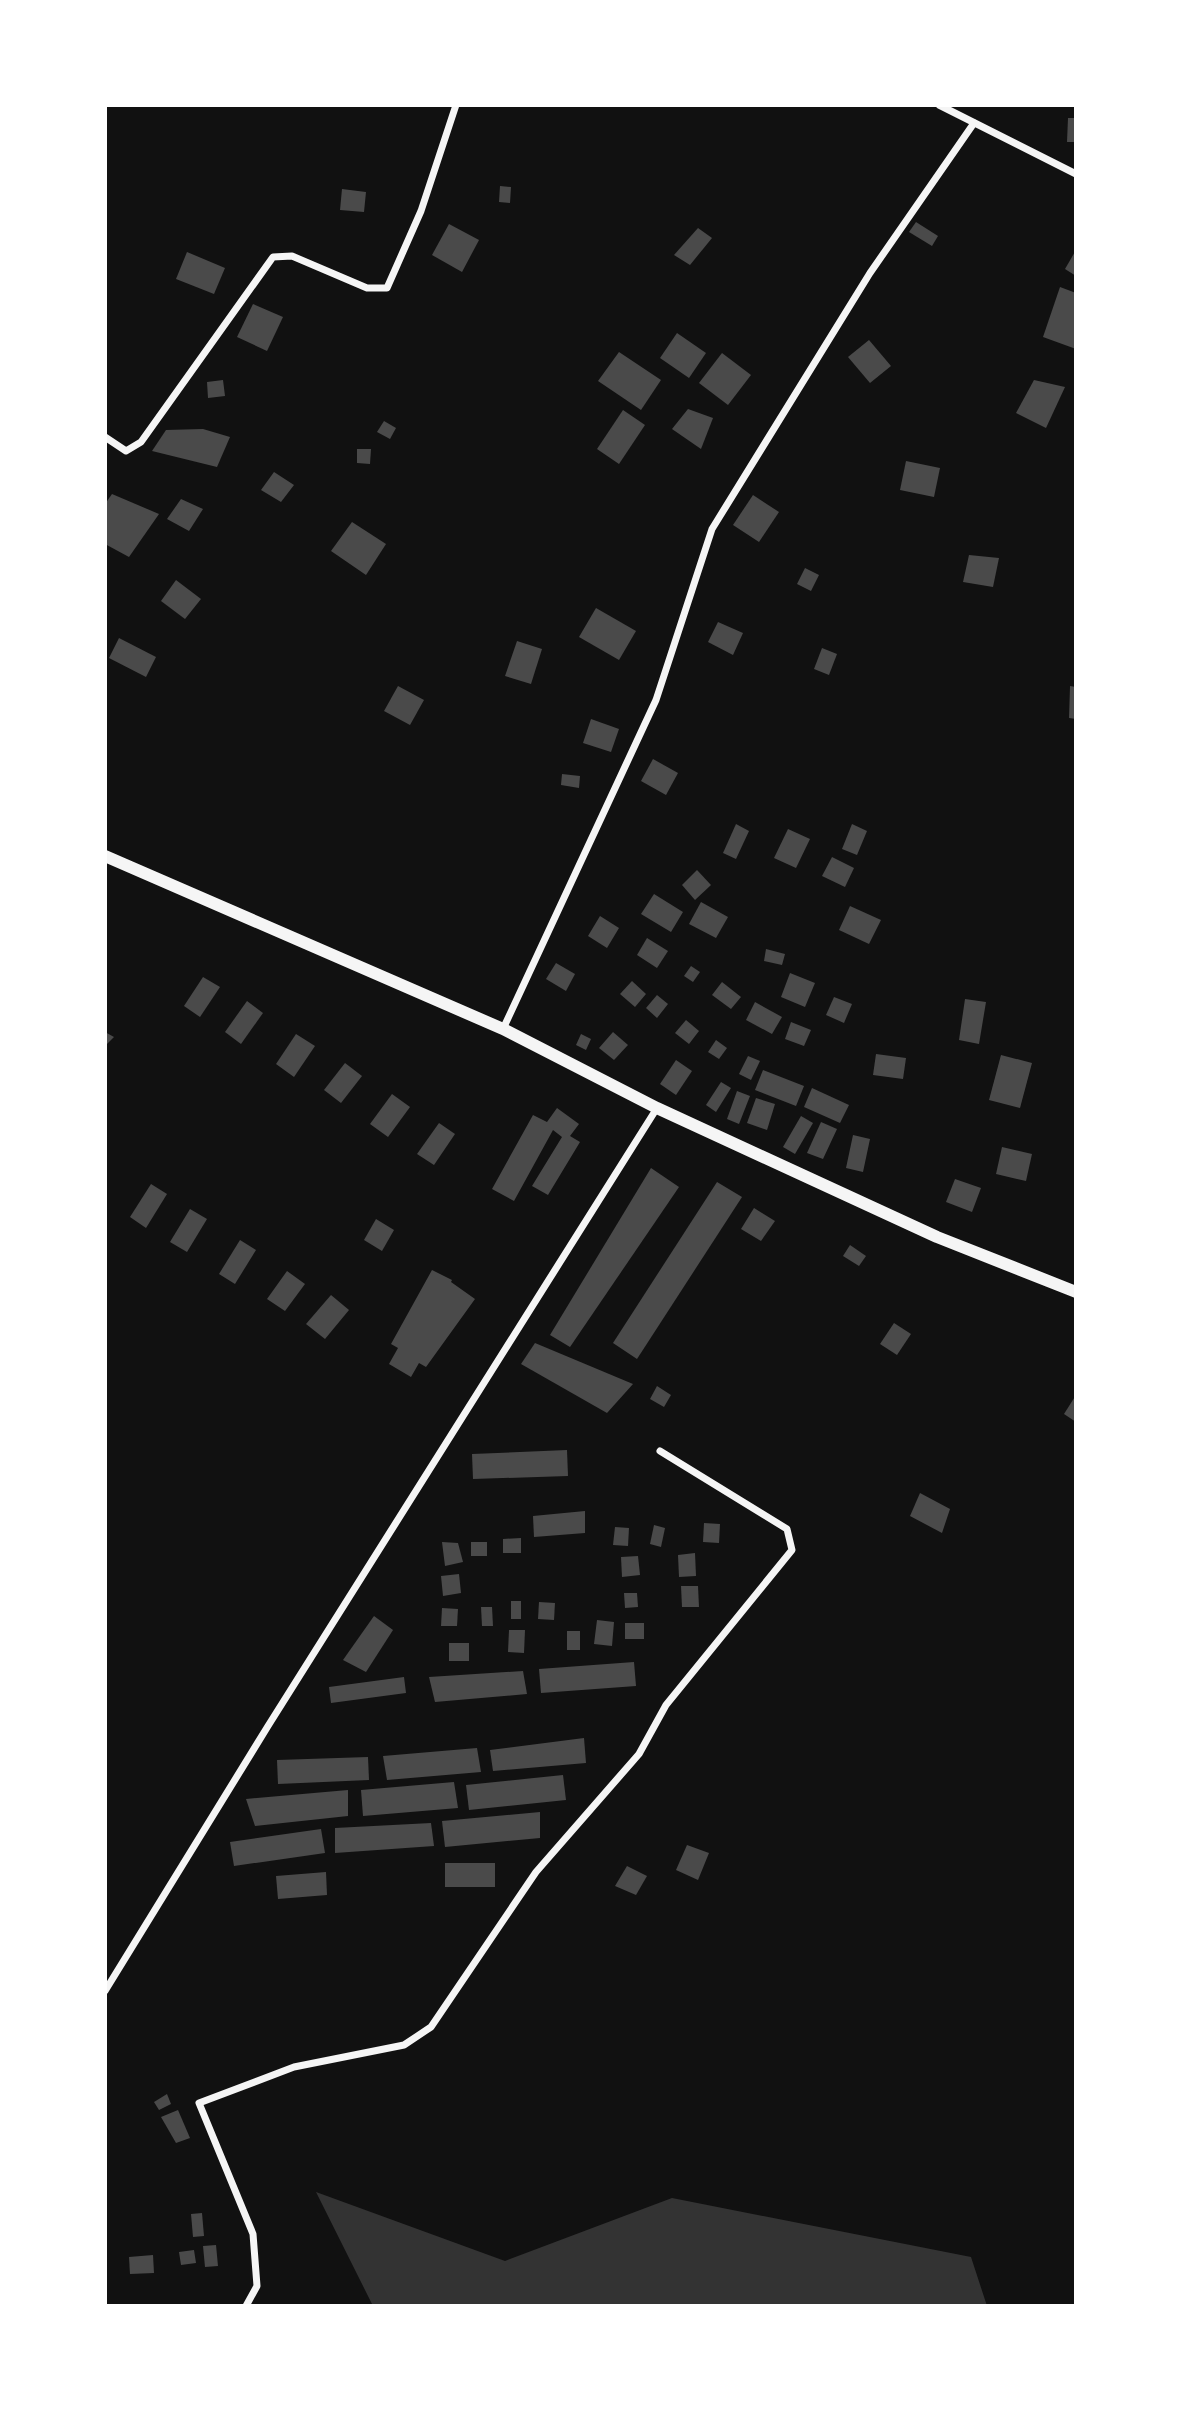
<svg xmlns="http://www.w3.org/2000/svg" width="1181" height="2411" viewBox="0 0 1181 2411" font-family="'Space Grotesk',sans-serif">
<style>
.water{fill:#333}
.building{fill:#4a4a4a}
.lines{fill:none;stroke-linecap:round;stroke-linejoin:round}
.minor{stroke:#f5f5f5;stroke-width:7}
.tertiary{stroke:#f5f5f5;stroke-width:12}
</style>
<rect width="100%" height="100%" fill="#111"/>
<path class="water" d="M316,2192L505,2261L672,2198L971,2257L987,2306H373Z"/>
<g class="building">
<path d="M1068,118H1076V142H1067Z"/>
<path d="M500,186L511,187L510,203L499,202Z"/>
<path d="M342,189L366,192L364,212L340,210Z"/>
<path d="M916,222L938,236L932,246L909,232Z"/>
<path d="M449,224L479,240L462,272L432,255Z"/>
<path d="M698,228L712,238L690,265L674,255Z"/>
<path d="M1076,250V276L1065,269Z"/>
<path d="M187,252L225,268L214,294L176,279Z"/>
<path d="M1060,287L1076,293V349L1043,337Z"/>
<path d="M253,304L283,317L267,351L237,337Z"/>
<path d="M677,333L706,353L689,378L660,358Z"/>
<path d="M869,340L891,366L870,383L848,357Z"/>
<path d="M619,352L661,380L641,410L598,381Z"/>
<path d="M722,353L751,375L728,405L699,383Z"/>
<path d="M223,380L225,396L208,398L207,382Z"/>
<path d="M1034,380L1065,387L1046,428L1016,413Z"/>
<path d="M688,409L713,418L701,449L672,429Z"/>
<path d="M623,410L645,425L619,464L597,449Z"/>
<path d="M384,421L396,428L390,439L377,432Z"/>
<path d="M203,429L230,437L217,467L152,451L166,430Z"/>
<path d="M357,449H371L370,464L357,463Z"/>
<path d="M906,461L940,468L934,497L900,490Z"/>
<path d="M274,472L294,485L281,502L261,490Z"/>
<path d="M112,494L159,514L129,557L105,544V504Z"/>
<path d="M753,495L779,512L759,542L733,525Z"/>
<path d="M181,499L203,509L189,531L167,519Z"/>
<path d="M352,522L386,544L366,575L331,551Z"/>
<path d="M969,555L999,558L993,587L963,582Z"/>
<path d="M805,568L819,575L811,591L797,584Z"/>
<path d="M176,580L201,599L185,619L161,601Z"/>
<path d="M596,608L636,631L619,660L579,637Z"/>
<path d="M718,622L743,633L733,655L708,642Z"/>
<path d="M119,638L156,657L146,677L109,658Z"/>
<path d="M517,641L542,649L531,684L505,676Z"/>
<path d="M822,648L837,654L829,675L814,669Z"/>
<path d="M398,686L424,700L410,725L384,711Z"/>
<path d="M1070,686L1076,687V719L1069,718Z"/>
<path d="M591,719L619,729L611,752L583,743Z"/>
<path d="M653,759L678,773L666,795L641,781Z"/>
<path d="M562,774L580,776L579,788L561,785Z"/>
<path d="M736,824L749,831L736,859L723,853Z"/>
<path d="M852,824L867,831L857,855L842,849Z"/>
<path d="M788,829L810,839L796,868L774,858Z"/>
<path d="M832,857L854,868L845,887L822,876Z"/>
<path d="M697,870L711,885L695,900L682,885Z"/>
<path d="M654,894L683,912L671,932L641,914Z"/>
<path d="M701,902L728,917L716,938L689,924Z"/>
<path d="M850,906L881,920L869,944L839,930Z"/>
<path d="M600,916L619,928L607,948L588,936Z"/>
<path d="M647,938L668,951L657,968L637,955Z"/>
<path d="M766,949L785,954L782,965L764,961Z"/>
<path d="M556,963L575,974L566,991L546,979Z"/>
<path d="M691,966L700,972L693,982L684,976Z"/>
<path d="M790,973L815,983L805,1007L781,997Z"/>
<path d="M203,977L220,987L200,1017L184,1006Z"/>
<path d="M632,981L646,994L635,1007L620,994Z"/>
<path d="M722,982L741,997L731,1009L712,995Z"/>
<path d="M657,995L668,1004L657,1018L646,1008Z"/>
<path d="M834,997L852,1004L844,1023L826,1015Z"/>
<path d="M965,999L986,1002L979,1044L959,1040Z"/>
<path d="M247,1001L263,1013L241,1044L225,1032Z"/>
<path d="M755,1002L782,1017L772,1034L746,1020Z"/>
<path d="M686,1020L699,1031L689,1044L675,1033Z"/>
<path d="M791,1022L811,1030L804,1046L785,1039Z"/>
<path d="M105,1032L114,1037L105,1046Z"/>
<path d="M613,1032L628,1045L614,1060L599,1048Z"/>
<path d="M296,1034L315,1046L294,1077L276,1064Z"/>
<path d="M581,1034L591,1039L586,1050L576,1045Z"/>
<path d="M716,1040L727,1048L719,1059L708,1052Z"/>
<path d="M876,1054L906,1058L903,1079L873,1075Z"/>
<path d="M1001,1055L1032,1063L1020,1108L989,1100Z"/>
<path d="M748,1056L760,1061L751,1080L739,1074Z"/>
<path d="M676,1060L692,1071L676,1095L660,1084Z"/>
<path d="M345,1063L362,1076L341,1103L324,1090Z"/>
<path d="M763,1070L804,1086L796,1106L755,1090Z"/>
<path d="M721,1082L731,1088L716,1112L706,1105Z"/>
<path d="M812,1088L849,1105L840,1123L804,1107Z"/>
<path d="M737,1091L750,1096L739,1124L727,1119Z"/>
<path d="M392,1094L410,1107L388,1137L370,1124Z"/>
<path d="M756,1098L775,1104L767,1130L747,1123Z"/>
<path d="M557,1108L579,1124L570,1136L580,1142L548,1195L532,1186L562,1137L553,1130L514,1201L492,1189L533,1115L547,1122Z"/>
<path d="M801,1116L813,1123L795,1154L783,1147Z"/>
<path d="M821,1122L837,1129L823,1159L807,1153Z"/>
<path d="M439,1123L455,1134L434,1165L417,1154Z"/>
<path d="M853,1135L870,1139L863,1172L846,1168Z"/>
<path d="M1002,1147L1032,1154L1026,1181L996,1174Z"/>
<path d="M651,1168L679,1187L570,1347L550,1335Z"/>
<path d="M955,1179L981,1188L972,1212L946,1202Z"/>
<path d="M717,1182L742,1197L637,1359L613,1343Z"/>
<path d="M151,1184L167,1194L146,1228L130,1217Z"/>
<path d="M754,1208L775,1221L761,1241L741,1229Z"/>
<path d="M190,1209L207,1219L187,1252L170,1242Z"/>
<path d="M376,1219L394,1230L382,1251L364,1240Z"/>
<path d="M240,1240L256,1250L235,1284L219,1274Z"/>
<path d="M850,1245L866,1256L859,1266L843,1256Z"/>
<path d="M432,1270L452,1280L451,1282L475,1299L426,1367L419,1363L411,1377L389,1364L398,1348L391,1344Z"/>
<path d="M287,1271L305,1284L285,1311L267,1299Z"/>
<path d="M331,1295L349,1310L325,1339L306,1324Z"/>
<path d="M894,1323L911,1334L897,1355L880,1344Z"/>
<path d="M535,1343L633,1384L607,1413L521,1364Z"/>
<path d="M657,1386L671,1395L664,1407L650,1399Z"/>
<path d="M1076,1395V1422L1064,1414Z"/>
<path d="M567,1450L568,1476L473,1479L472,1454Z"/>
<path d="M920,1493L950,1509L942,1533L910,1516Z"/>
<path d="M585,1511V1533L534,1537L533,1516Z"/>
<path d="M704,1523L720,1524L719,1543L703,1542Z"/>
<path d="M654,1525L665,1528L661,1547L650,1544Z"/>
<path d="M615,1527L629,1528L628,1546L613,1545Z"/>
<path d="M521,1538V1553H503V1539Z"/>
<path d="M442,1542L458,1543L463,1562L445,1566Z"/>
<rect x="471" y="1542" width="16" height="14"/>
<path d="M695,1553L696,1576L679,1577L678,1555Z"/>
<path d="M638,1556L640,1575L622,1577L621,1557Z"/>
<path d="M459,1574L461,1593L443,1596L441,1576Z"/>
<path d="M681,1586H698L699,1607H682Z"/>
<path d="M624,1593H637L638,1607L625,1608Z"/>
<rect x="511" y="1601" width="10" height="18"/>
<path d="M539,1602L555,1603L554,1620L538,1619Z"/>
<path d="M481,1607H492L493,1626H482Z"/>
<path d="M442,1608L458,1609L457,1626H441Z"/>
<path d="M374,1616L393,1630L366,1672L343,1660Z"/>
<path d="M597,1620L614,1622L612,1646L594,1644Z"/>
<rect x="625" y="1623" width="19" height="16"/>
<path d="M509,1630H525L524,1653L508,1652Z"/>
<rect x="567" y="1631" width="13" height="19"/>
<rect x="449" y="1643" width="20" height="18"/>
<path d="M634,1662L636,1686L541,1693L539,1669Z"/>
<path d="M523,1671L527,1694L435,1702L429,1677Z"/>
<path d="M404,1677L406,1693L331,1703L329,1687Z"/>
<path d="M584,1738L586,1763L493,1771L490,1750Z"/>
<path d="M477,1748L481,1772L387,1780L383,1756Z"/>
<path d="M368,1757L369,1780L278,1784L277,1760Z"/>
<path d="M563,1775L566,1800L469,1810L466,1785Z"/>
<path d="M454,1782L458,1808L363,1816L361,1790Z"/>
<path d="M348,1790V1816L255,1826L246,1799Z"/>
<path d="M540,1812V1838L445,1847L442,1821Z"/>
<path d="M431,1823L434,1846L335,1853V1828Z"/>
<path d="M321,1829L325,1853L234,1866L230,1842Z"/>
<path d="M687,1845L709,1853L698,1880L676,1870Z"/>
<rect x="445" y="1863" width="50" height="24"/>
<path d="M627,1866L647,1876L636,1895L615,1886Z"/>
<path d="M326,1872L327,1895L278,1899L276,1876Z"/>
<path d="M167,2094L171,2104L159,2110L154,2102Z"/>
<path d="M178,2110L190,2138L176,2143L161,2117Z"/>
<path d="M202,2213L204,2236L193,2237L191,2214Z"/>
<path d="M216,2245L218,2266L205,2267L203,2246Z"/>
<path d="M194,2250L196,2263L181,2265L179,2252Z"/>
<path d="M153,2255L154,2273L130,2274L129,2257Z"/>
</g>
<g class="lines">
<g class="minor">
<path d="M939,105L1076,174"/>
<path d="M105,437L126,451L141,442L273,257L292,256L367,288H387L421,211L456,105"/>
<path d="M503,1029L656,700L712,529L870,273L974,123"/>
<path d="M105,1991L268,1726L657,1108"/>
<path d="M246,2306L257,2286L253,2234L199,2103L294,2067L404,2045L431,2027L536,1872L639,1754L666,1705L792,1550L787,1529L660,1451"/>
</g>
<path class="tertiary" d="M105,856L503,1029L657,1108L937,1237L1076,1292"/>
</g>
<rect width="1181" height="2411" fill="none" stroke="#ffffff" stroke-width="214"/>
</svg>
